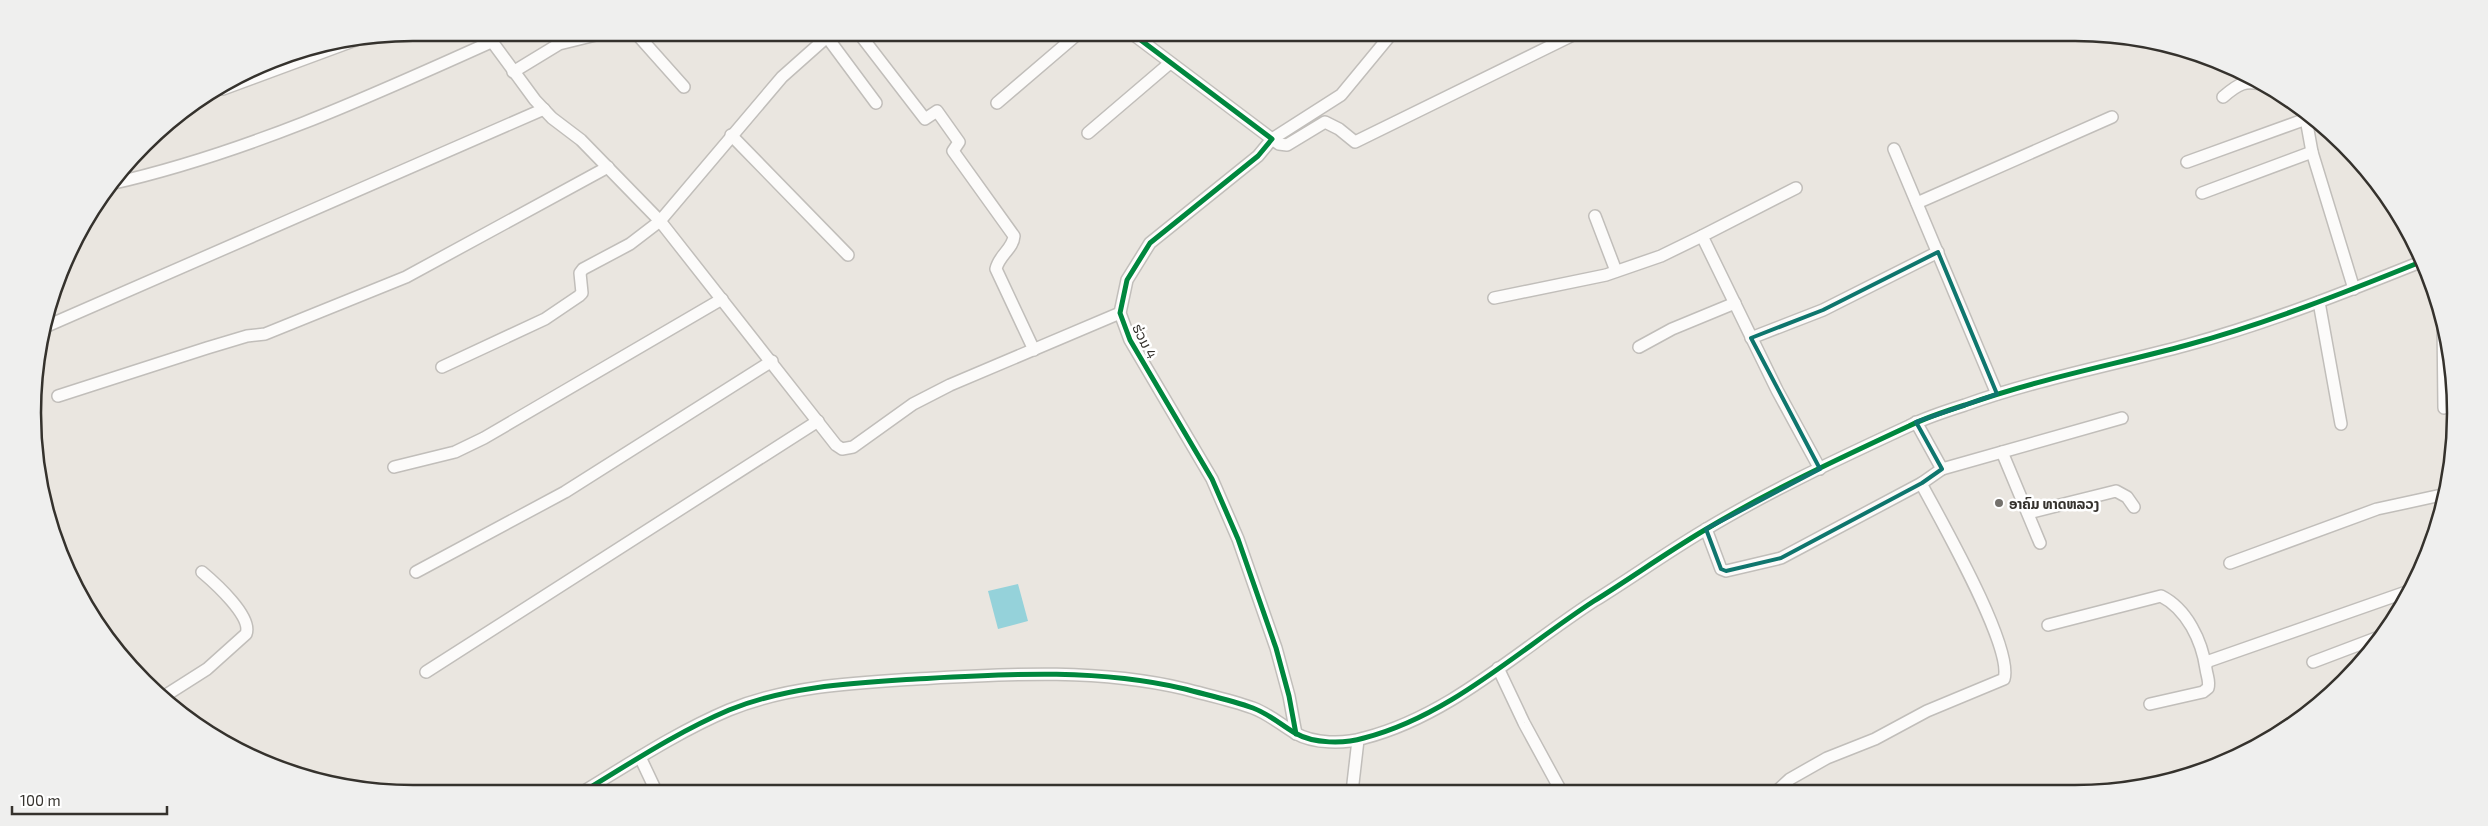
<svg xmlns="http://www.w3.org/2000/svg" width="2488" height="826" viewBox="0 0 2488 826" font-family="'Exo 2','Noto Sans Lao',sans-serif">
<style>
.water{fill:#95d2da}
.lines{fill:none;stroke-linecap:round;stroke-linejoin:round}
.street-casing{stroke:#c1beba;stroke-width:14}
.street{stroke:#fcfbfa;stroke-width:11}
.cycleway-casing{stroke:#fff;stroke-width:8}
.cycleway{stroke:#00873e;stroke-width:5}
.marked{fill:none;stroke:#0f766e;stroke-width:4;stroke-linejoin:round}
.poi-dot{fill:#74716c;stroke:#fff;stroke-width:2}
.labels{text-anchor:middle;dominant-baseline:central;stroke-width:5;stroke-linejoin:round;paint-order:stroke}
.street-label{font-size:14px;fill:#35322d;stroke:#fff}
.poi-label{font-size:14px;font-weight:bold;fill:#35322d;stroke:#fff;text-anchor:start}
.rim{fill:none;stroke:#35322d;stroke-width:2.5}
</style>
<rect width="100%" height="100%" fill="#eae6e0"/>
<path class="water" d="M1018,584L1028,621L998,629L988,591Z"/>
<g class="lines">
<g class="street-casing">
<g id="street">
<path d="M485,32L535,100L552,118L581,140L660,221L836,445L842,449L853,447L913,404L950,385L1120,313"/>
<path d="M635,32L684,87"/>
<path d="M858,32L925,119L937,111L959,142L953,151L1014,236C1013,249 999,255 996,269L1034,350"/>
<path d="M1130,32L1272,139L1258,156L1150,243L1127,280L1120,313L1130,340L1212,479L1238,539L1276,648L1289,696L1296,734"/>
<path d="M1393,32L1341,95L1272,139L1279,144L1287,145L1325,122L1339,129L1355,142L1579,32"/>
<path d="M827,37L876,103"/>
<path d="M513,72L559,44L608,32"/>
<path d="M223,89L361,38"/>
<path d="M2223,97C2239,83 2245,80 2266,85"/>
<path d="M997,103L1080,32"/>
<path d="M1088,133L1170,63"/>
<path d="M731,135L848,255"/>
<path d="M1894,149L1997,394"/>
<path d="M2187,162L2306,119L2312,152L2354,289"/>
<path d="M110,184C243,154 367,98 491,42"/>
<path d="M1796,188L1702,236L1777,390L1820,469"/>
<path d="M2202,193L2312,152"/>
<path d="M1917,203L2112,117"/>
<path d="M1595,216L1616,271"/>
<path d="M1494,298L1606,275L1661,256L1702,236"/>
<path d="M2319,302L2341,424"/>
<path d="M2443,321L2444,408"/>
<path d="M47,326L544,109"/>
<path d="M1751,338L1823,310L1938,252"/>
<path d="M1639,347L1672,329L1735,303"/>
<path d="M442,367L545,319L579,296L582,293L580,273L583,269L630,244L660,221L782,77L827,37L836,32"/>
<path d="M58,396L207,348L247,336L265,334L406,277L608,167"/>
<path d="M1916,422L1942,469"/>
<path d="M2002,452L2040,543"/>
<path d="M394,467L455,452L484,438L722,299"/>
<path d="M2028,513L2116,491L2127,497L2134,507"/>
<path d="M1706,529L1721,569L1726,571L1781,558L1922,483"/>
<path d="M2230,563L2377,509L2446,494"/>
<path d="M416,572L565,492L772,361"/>
<path d="M2048,625L2161,596C2187,609 2202,641 2206,669C2207,676 2210,682 2208,688L2203,692L2150,704"/>
<path d="M2313,662L2379,637"/>
<path d="M2206,664L2209,661L2409,591"/>
<path d="M1498,668L1524,723L1561,791"/>
<path d="M426,672L818,421"/>
<path d="M163,697L207,669L246,634C253,617 215,583 202,572"/>
<path d="M640,757L657,793"/>
<path d="M1777,791L1790,779L1827,758L1875,739L1927,711L2004,679C2014,648 1940,519 1923,487L1922,483L1942,469L2122,418"/>
<path d="M1352,792L1358,740"/>
<path d="M581,793C629,764 677,732 729,710C788,686 853,683 916,679C1007,674 1096,668 1185,689C1207,695 1231,700 1253,708C1269,714 1280,724 1295,733C1314,744 1344,744 1364,738C1450,716 1520,649 1594,601C1631,578 1666,553 1703,531C1769,491 1840,458 1909,426C1927,417 1946,411 1965,405C2038,379 2113,365 2187,345C2268,323 2346,292 2423,261"/>
</g>
</g>
<use href="#street" class="street"/>
<g class="cycleway-casing">
<g id="cycleway">
<path d="M1130,32L1272,139L1258,156L1150,243L1127,280L1120,313L1130,340L1212,479L1238,539L1276,648L1289,696L1296,734"/>
<path d="M581,793C629,764 677,732 729,710C788,686 853,683 916,679C1007,674 1096,668 1185,689C1207,695 1231,700 1253,708C1269,714 1280,724 1295,733C1314,744 1344,744 1364,738C1450,716 1520,649 1594,601C1631,578 1666,553 1703,531C1769,491 1840,458 1909,426C1927,417 1946,411 1965,405C2038,379 2113,365 2187,345C2268,323 2346,292 2423,261"/>
</g>
</g>
<use href="#cycleway" class="cycleway"/>
</g>
<path class="marked" d="M1938,252L1997,394L1916,422L1942,469L1922,483L1781,558L1726,571L1721,569L1706,529L1820,469L1751,338L1823,310Z"/>
<circle class="poi-dot" cx="1999" cy="503" r="5"/>
<g class="labels">
<g class="street-label">
<text transform="translate(1145 341) rotate(63)">ຮ່ວມ 4</text>
</g>
<g class="poi-label">
<text x="2009" y="503">ອາຄົມ ທາດຫລວງ</text>
</g>
</g>
<path d="M0 0H2488V826H0ZM413 41H2075A372 372 0 0 1 2447 413V413A372 372 0 0 1 2075 785H413A372 372 0 0 1 41 413V413A372 372 0 0 1 413 41Z" fill="#efefee" fill-rule="evenodd"/>
<path class="rim" d="M413 41H2075A372 372 0 0 1 2447 413V413A372 372 0 0 1 2075 785H413A372 372 0 0 1 41 413V413A372 372 0 0 1 413 41Z"/>
<path d="M12 806v8h155v-8" fill="none" stroke="#35322d" stroke-width="2.5"/>
<text x="20" y="806" font-size="15" fill="#35322d" stroke="#ffffff" stroke-width="4" paint-order="stroke">100 m</text>
</svg>
